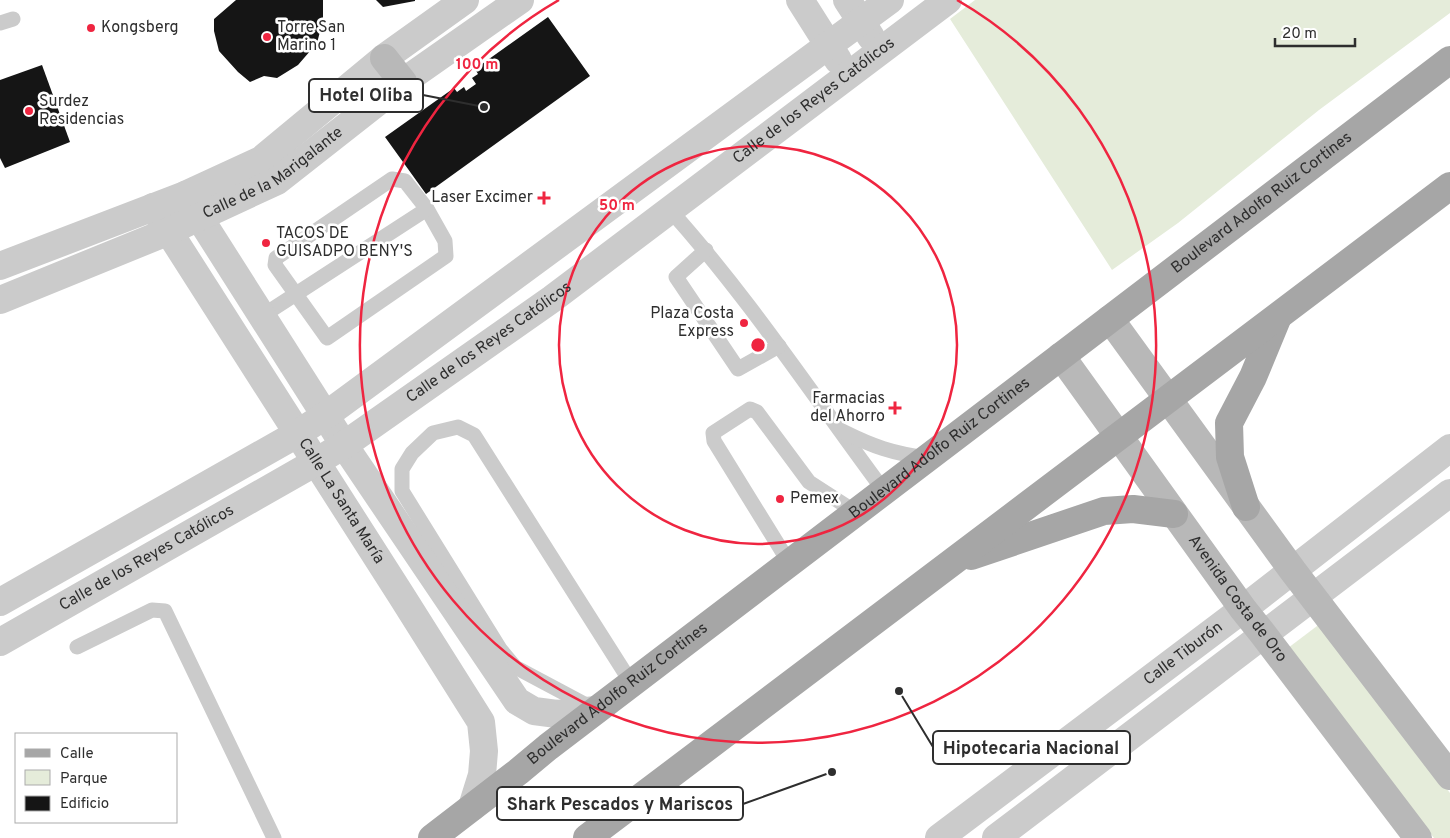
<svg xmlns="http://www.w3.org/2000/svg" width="1450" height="838" viewBox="0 0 1450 838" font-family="Overpass,sans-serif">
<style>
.green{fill:#e5ecda}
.building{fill:#151515}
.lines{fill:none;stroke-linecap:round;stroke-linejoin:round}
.lane{stroke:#cbcbcb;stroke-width:15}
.street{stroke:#cbcbcb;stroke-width:28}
.secondary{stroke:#b8b8b8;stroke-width:28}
.primary{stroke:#a6a6a6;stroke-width:28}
.ring{fill:none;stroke:#ef2540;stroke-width:2.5}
.poi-dot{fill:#ef2540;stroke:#fff;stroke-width:2}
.labels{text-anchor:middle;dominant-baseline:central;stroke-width:5;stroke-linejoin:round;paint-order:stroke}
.poi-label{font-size:16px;fill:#2e2e2e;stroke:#fff;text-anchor:start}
.street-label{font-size:16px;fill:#2e2e2e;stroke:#fff}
.centre{fill:#ef2540;stroke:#fff;stroke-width:2.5}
.ring-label{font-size:15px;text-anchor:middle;font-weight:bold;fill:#ef2540;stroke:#fff;stroke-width:5;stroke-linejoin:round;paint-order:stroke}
.leader{fill:none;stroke:#2e2e2e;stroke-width:2}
.callout-dot{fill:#2e2e2e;stroke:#fff;stroke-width:2}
.callout{fill:#fff;stroke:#2e2e2e;stroke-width:2}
.callout-label{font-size:18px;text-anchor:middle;font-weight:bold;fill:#2e2e2e}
</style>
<rect width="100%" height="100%" fill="#fff"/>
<g class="green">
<path d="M975,0H1450V13L1319,110L1178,223L1112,270L950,19Z"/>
<path d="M1321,623L1450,793V838H1434L1288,648Z"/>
</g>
<g class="building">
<path d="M236,0H323V20L317,43L298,65L277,78L264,76L250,82L238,72L219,51L214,31V19Z"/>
<path d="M376,0H415V1L383,7Z"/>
<path d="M548,17L590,76L426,194L385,137L454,88L457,92L464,87L466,91L476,84L472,78L478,74L475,69Z"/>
<path d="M42,65L70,142L5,168L0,158V80Z"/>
</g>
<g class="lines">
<g class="lane">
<path d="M0,23L13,19"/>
<path d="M392,179L405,181L427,209L445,241L446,256L327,338L275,265L276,258Z"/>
<path d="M670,210C749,298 814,397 884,491"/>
<path d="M706,250L676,277L738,369L779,346"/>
<path d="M262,316L427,209"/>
<path d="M842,431C874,447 892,453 927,458"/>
<path d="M790,564L714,441L713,433L750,409L757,412L809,482L857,513"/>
<path d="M77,647L152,610L165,611L274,838"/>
<path d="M592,708L515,667L500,649L402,491V469L412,453L433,433L458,427L474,435L632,684"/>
</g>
<g class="street">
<path d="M800,0L838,60"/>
<path d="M847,0L871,37"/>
<path d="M185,195L344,445L517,701L534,711L557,714L596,710"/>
<path id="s1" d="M153,207L401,595L481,722L484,751L482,775L472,807"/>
<path d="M0,266L185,195L261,160L384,58L465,0"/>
<path id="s2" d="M0,300L167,232L277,181L403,82L520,0"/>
<path d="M0,602L297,434L326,415L890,0"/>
<path id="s3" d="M0,642L316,462L344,445L552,299L948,0"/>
<path id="s4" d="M939,838L1243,609L1450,448"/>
<path d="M996,838L1450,493"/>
</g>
<g class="secondary">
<path d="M384,58L403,82"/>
<path d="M1110,319L1293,571L1450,776"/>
<path id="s5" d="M1061,356L1243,609L1263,634L1418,838"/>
</g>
<g class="primary">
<path d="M1246,507L1230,457L1229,423L1253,377L1277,319"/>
<path d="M971,556L1104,511L1133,509L1174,514"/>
<path id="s6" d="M432,838L518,772L548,747L1450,60"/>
<path d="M587,838L1450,186"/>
</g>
</g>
<g class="ring">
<circle cx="758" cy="345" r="199"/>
<path d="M957 0A398 398 0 1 1 559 0"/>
</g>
<g class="poi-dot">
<circle cx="91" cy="28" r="5"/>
<circle cx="267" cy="37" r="5"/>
<circle cx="29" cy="111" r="5"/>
<path d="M541.5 190.5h5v5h5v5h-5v5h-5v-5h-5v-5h5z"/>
<circle cx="266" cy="243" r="5"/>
<circle cx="744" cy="323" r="5"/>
<path d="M892.5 400.5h5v5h5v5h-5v5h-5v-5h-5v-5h5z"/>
<circle cx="780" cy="499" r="5"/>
</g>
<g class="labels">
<g class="poi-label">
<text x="101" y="28">Kongsberg</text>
<text x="277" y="28">Torre San<tspan x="277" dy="18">Marino 1</tspan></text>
<text x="39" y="102">Surdez<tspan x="39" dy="18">Residencias</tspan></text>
<text x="533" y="198" text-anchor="end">Laser Excimer</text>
<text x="276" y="234">TACOS DE<tspan x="276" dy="18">GUISADPO BENY'S</tspan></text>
<text x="734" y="314" text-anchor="end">Plaza Costa<tspan x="734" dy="18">Express</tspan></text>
<text x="885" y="399" text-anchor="end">Farmacias<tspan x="885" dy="18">del Ahorro</tspan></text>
<text x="790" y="499">Pemex</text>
</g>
<g class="street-label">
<text stroke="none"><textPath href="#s3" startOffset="979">Calle de los Reyes Católicos</textPath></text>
<text stroke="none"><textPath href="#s2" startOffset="302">Calle de la Marigalante</textPath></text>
<text stroke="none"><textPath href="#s6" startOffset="1045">Boulevard Adolfo Ruiz Cortines</textPath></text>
<text stroke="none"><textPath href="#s3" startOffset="574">Calle de los Reyes Católicos</textPath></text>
<text stroke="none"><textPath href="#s6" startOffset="640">Boulevard Adolfo Ruiz Cortines</textPath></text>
<text stroke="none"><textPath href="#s1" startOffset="349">Calle La Santa María</textPath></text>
<text stroke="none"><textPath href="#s3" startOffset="169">Calle de los Reyes Católicos</textPath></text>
<text stroke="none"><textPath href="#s5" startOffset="300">Avenida Costa de Oro</textPath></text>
<text stroke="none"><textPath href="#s4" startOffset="306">Calle Tiburón</textPath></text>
<text stroke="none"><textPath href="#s6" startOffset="235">Boulevard Adolfo Ruiz Cortines</textPath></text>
</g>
</g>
<circle cx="758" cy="345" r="8" class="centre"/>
<g class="ring-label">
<text x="477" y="69">100 m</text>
<text x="617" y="210">50 m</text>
</g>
<path class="leader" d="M484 107L423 95M899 691L933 747M832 772L743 804"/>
<g class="callout-dot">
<circle cx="484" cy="107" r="5"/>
<circle cx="899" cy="691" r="5"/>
<circle cx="832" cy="772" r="5"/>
</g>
<g class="callout">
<rect x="309" y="79" width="114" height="33" rx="5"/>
<rect x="933" y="731" width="197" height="33" rx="5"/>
<rect x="497" y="787" width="246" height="33" rx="5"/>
</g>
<g class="callout-label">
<text x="366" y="101">Hotel Oliba</text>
<text x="1031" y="754">Hipotecaria Nacional</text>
<text x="620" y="810">Shark Pescados y Mariscos</text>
</g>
<rect x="15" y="733" width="162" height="90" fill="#ffffff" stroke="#ababab"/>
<rect x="25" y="749" width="25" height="8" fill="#a6a6a6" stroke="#ababab"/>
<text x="60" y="758" font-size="15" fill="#2e2e2e">Calle</text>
<rect x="25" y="770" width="25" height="15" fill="#e5ecda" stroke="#ababab"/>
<text x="60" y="783" font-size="15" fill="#2e2e2e">Parque</text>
<rect x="25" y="796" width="25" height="15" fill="#151515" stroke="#ababab"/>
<text x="60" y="808" font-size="15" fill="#2e2e2e">Edificio</text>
<path d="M1275 38v8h80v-8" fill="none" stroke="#2e2e2e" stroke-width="2.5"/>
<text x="1282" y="38" font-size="15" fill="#2e2e2e" stroke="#ffffff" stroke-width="4" paint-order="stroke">20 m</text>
</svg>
